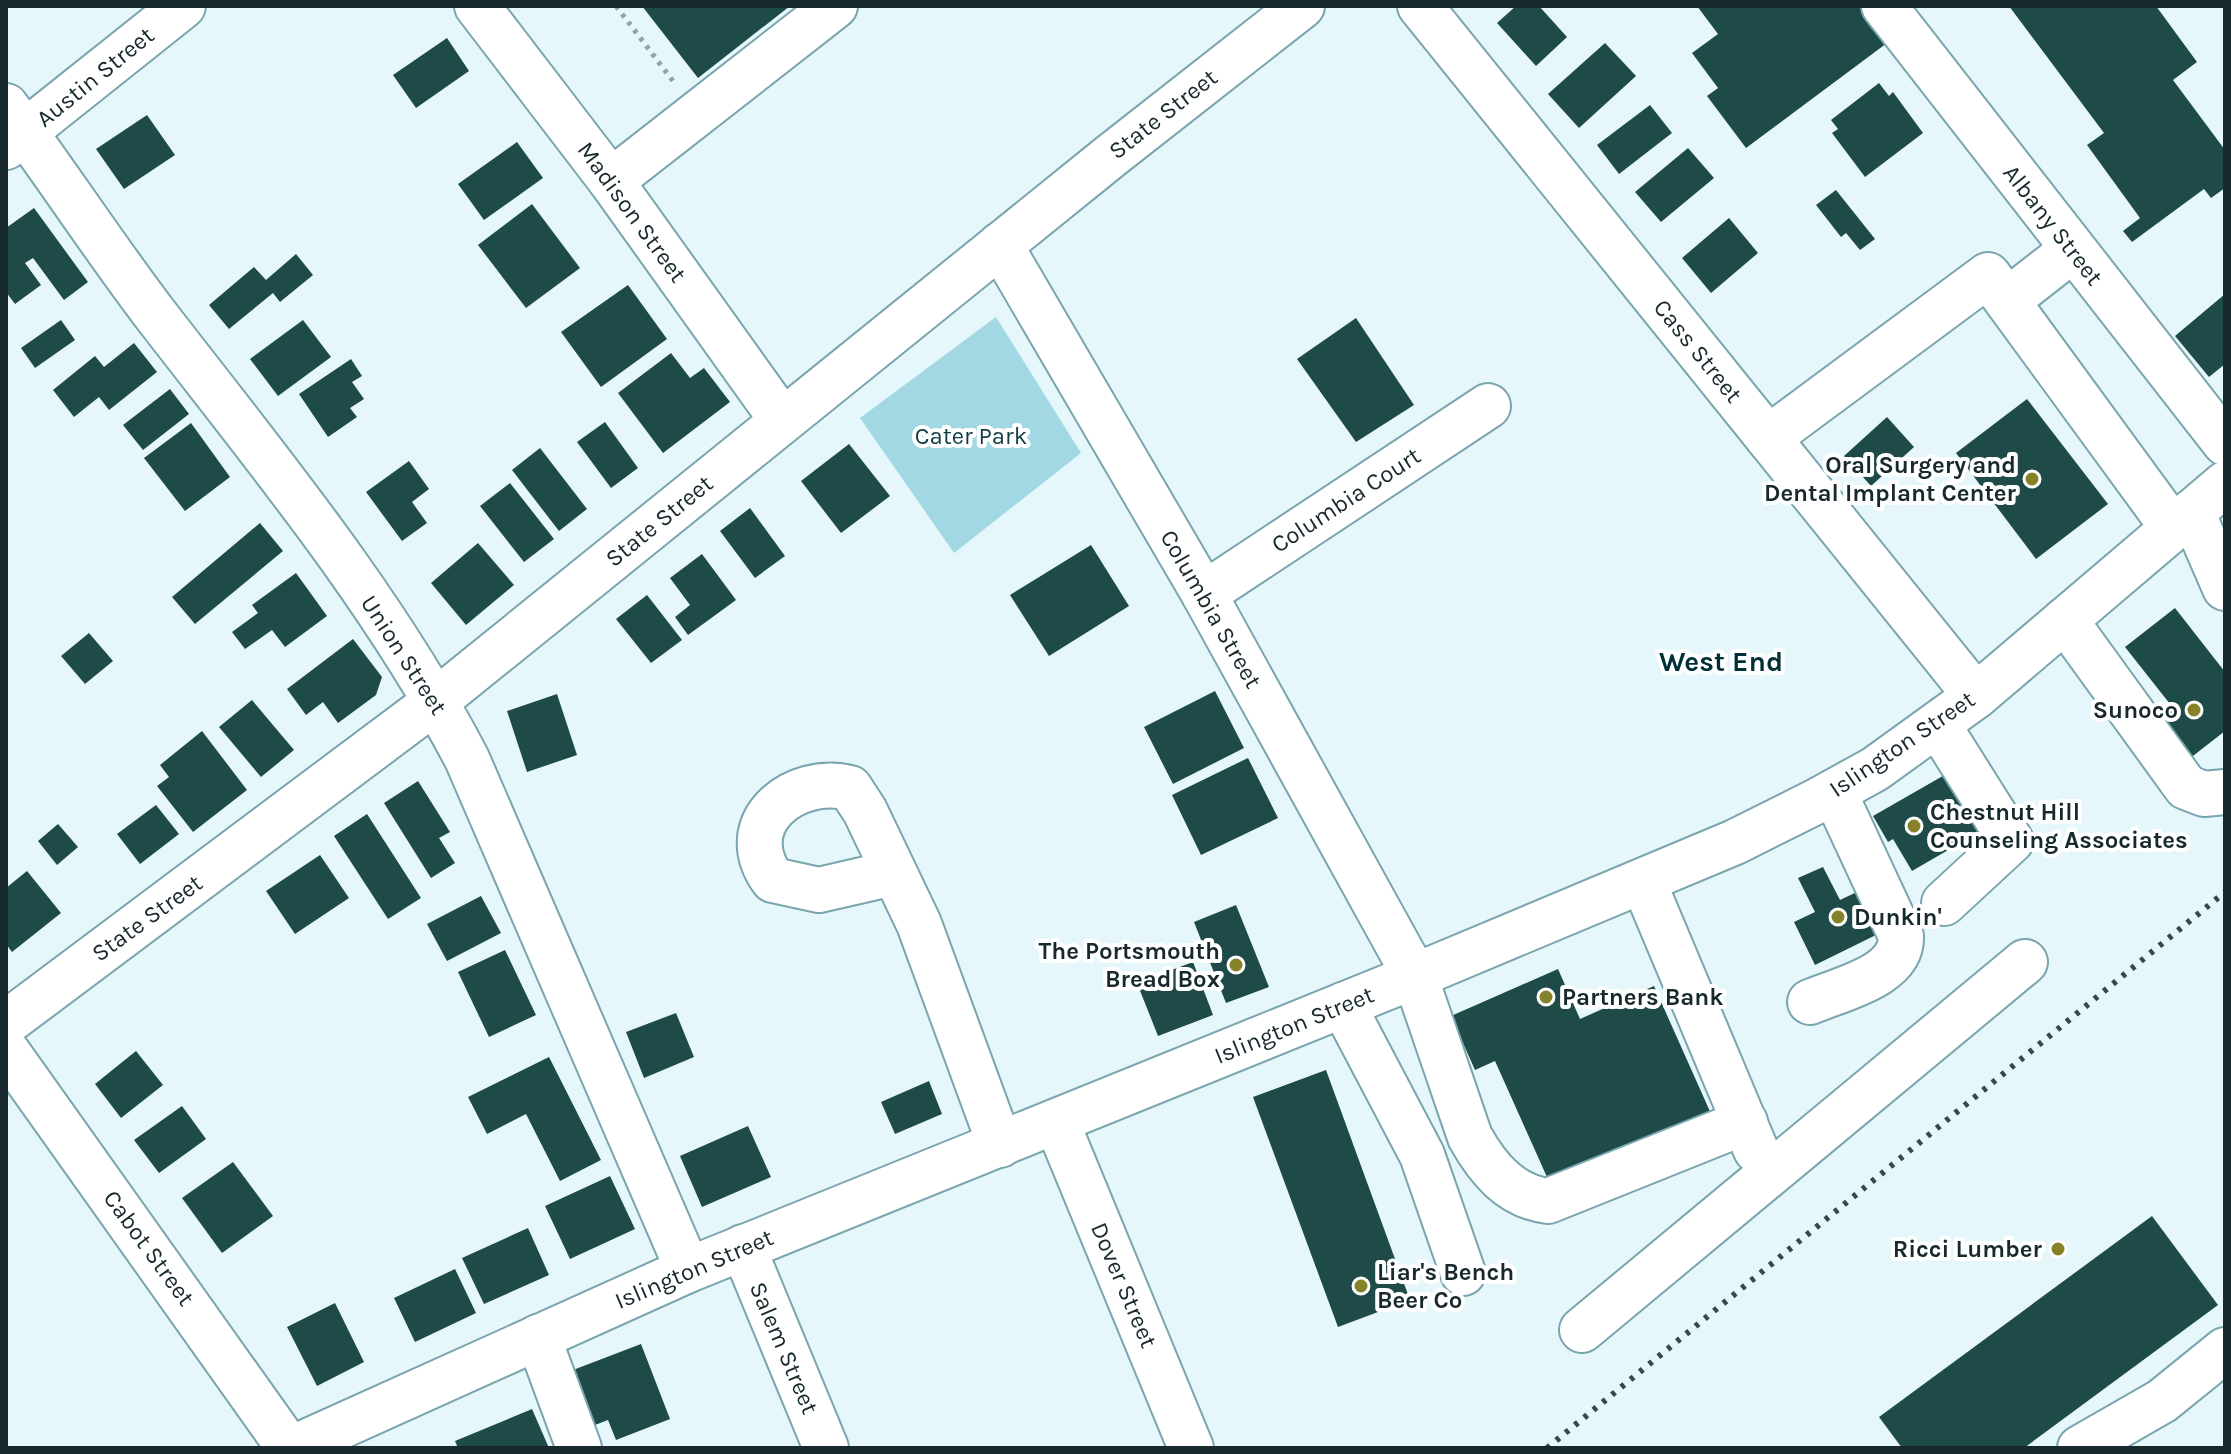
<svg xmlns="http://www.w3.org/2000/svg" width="2231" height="1454" viewBox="0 0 2231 1454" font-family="Karla,sans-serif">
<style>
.green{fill:#a2d8e4}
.building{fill:#1e4a48}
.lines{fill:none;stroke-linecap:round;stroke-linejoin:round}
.minor-casing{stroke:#79a5ae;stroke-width:48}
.path{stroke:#91a3a7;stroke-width:5;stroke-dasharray:4 6;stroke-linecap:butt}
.minor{stroke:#fff;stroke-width:44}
.rail{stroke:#36484c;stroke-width:6;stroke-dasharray:4 8;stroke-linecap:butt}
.poi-dot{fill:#86822a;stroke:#fff;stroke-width:3}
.labels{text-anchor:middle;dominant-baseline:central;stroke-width:8;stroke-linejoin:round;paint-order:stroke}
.street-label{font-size:24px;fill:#17292d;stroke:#fff}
.park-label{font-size:24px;fill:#103d46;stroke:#fff}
.poi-label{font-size:24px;font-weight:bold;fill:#17292d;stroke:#fff;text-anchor:end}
.quarter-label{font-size:28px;font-weight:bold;fill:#012f37;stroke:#fff}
</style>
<rect width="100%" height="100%" fill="#e6f7fb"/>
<path class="green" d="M996,317L1081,453L954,553L860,418Z"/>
<g class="building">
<path d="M642,6H790L698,78Z"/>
<path d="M1516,6H1539L1567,37L1536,66L1497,23Z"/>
<path d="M1697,6H1860L1887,43L1746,148L1707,96L1718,88L1692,53L1718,34Z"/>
<path d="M2009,6H2156L2197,62L2173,80L2225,150V188L2211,198L2204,189L2132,242L2123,231L2140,218L2087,145L2104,133Z"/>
<path d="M447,38L469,71L416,108L393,75Z"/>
<path d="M1605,43L1636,76L1579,128L1548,94Z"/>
<path d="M1879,83L1889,96L1893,92L1923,133L1865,177L1832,133L1838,129L1831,120Z"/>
<path d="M1650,105L1672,133L1619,174L1597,145Z"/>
<path d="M147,115L175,155L124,189L96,149Z"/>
<path d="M517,142L543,178L484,220L458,184Z"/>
<path d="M1688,148L1714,178L1661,222L1635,192Z"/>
<path d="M1836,190L1875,239L1860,250L1846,233L1841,237L1816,205Z"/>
<path d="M532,204L580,268L526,308L478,245Z"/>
<path d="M34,208L88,282L64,300L33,258L25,263L41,285L15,304L6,292V228Z"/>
<path d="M1729,218L1758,253L1711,293L1682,258Z"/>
<path d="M296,254L313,275L280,302L273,293L229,329L209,305L254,267L266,280Z"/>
<path d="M628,285L667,339L601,387L561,332Z"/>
<path d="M2225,294V364L2209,377L2175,336Z"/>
<path d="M1356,318L1414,405L1356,442L1297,359Z"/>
<path d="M61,320L75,340L35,368L21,348Z"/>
<path d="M303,320L331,357L278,396L250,359Z"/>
<path d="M134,343L157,372L109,410L99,397L74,417L53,390L95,356L104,367Z"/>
<path d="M671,353L690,378L704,368L730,402L663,453L618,393Z"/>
<path d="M351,359L362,376L352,382L364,399L350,408L357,417L328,437L299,394Z"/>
<path d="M170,389L189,414L143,450L123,425Z"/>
<path d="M2027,399L2108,504L2036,559L1956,453Z"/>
<path d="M1887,417L1914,447L1871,486L1844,456Z"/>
<path d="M605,422L638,468L611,488L577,442Z"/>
<path d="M191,423L230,477L185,511L144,458Z"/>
<path d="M849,444L890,496L841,533L801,481Z"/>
<path d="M540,448L587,509L559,531L512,470Z"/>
<path d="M409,461L429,489L412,502L427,523L402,541L366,492Z"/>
<path d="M510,483L554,539L524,562L480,506Z"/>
<path d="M750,508L785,556L755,578L720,531Z"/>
<path d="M260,523L283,551L195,624L172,597Z"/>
<path d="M478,543L514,585L466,625L431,583Z"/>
<path d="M1091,545L1129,606L1049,656L1010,595Z"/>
<path d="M702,554L736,600L688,635L675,617L690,605L670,578Z"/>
<path d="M296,573L327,616L285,647L272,630L245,649L232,632L258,613L252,605Z"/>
<path d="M647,595L682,640L651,663L616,619Z"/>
<path d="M2175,608L2225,672V731L2189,759L2155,716L2170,704L2125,647Z"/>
<path d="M89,633L113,661L85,684L61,656Z"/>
<path d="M353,639L382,677L376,695L338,723L323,702L306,715L287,689Z"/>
<path d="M1215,691L1244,748L1173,784L1144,727Z"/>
<path d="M557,694L577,755L527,772L507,711Z"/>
<path d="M252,700L294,750L261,777L219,727Z"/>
<path d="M202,731L247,790L193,832L157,786L169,777L160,765Z"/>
<path d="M1248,758L1278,818L1201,855L1172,795Z"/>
<path d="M1948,773L1981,831L1912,871L1893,839L1888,842L1873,816Z"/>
<path d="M418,781L450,832L439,838L455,863L431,878L384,803Z"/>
<path d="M156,805L179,834L140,864L117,834Z"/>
<path d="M367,814L421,898L388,919L334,836Z"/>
<path d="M58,824L78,847L57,865L38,841Z"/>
<path d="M320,855L349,898L295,934L266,891Z"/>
<path d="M1823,867L1840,900L1859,891L1880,933L1815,965L1794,922L1815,912L1798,878Z"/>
<path d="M27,871L61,913L12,952L6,944V888Z"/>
<path d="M481,896L501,933L447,961L427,924Z"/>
<path d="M1236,905L1269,987L1226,1003L1194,922Z"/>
<path d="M505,950L536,1015L489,1037L458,972Z"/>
<path d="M1193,962L1213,1015L1158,1036L1137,983Z"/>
<path d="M1558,969L1580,1019L1654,986L1712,1116L1551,1186L1495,1061L1475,1070L1451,1016Z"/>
<path d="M676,1013L694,1057L644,1078L626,1032Z"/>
<path d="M136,1051L163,1085L121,1118L95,1084Z"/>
<path d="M549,1057L601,1160L560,1181L526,1114L487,1134L468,1097Z"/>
<path d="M1326,1070L1410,1300L1338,1327L1253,1097Z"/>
<path d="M929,1081L942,1114L895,1134L881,1102Z"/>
<path d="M182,1106L206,1139L159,1173L134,1140Z"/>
<path d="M748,1126L771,1177L702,1207L680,1156Z"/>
<path d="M233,1162L273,1216L222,1253L182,1198Z"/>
<path d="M610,1176L635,1229L570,1259L545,1206Z"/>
<path d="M2152,1216L2218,1305L2024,1448H1902L1879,1417Z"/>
<path d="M528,1228L549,1275L484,1304L462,1258Z"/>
<path d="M455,1269L476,1313L415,1342L394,1298Z"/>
<path d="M335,1303L364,1362L317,1386L287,1327Z"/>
<path d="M641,1344L670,1419L616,1440L608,1420L595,1425L573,1370Z"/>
<path d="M532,1409L549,1448H458L455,1441Z"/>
</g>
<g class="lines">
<g class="minor-casing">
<g id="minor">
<path d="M477,6L611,181L782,420"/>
<path d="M1420,6L1976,696"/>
<path d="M1884,6L2225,443"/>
<path d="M6,106C58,176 105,249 158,318C267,459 384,600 467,759L688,1270"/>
<path d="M6,147L183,6"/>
<path d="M611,181L835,6"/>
<path d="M1000,245L1204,594L1415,976L1470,1137C1488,1169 1510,1196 1548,1201L1745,1122"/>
<path d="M2007,301L2072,250"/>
<path d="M1768,438L1988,275L2173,528"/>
<path d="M2192,512L2225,588"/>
<path d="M1204,594L1488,406"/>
<path d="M2065,620L2186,787L2204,794L2225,792"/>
<path d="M1938,725L2011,841L1944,903"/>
<path d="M893,873L819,890L773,880C732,823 794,774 850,788L865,811L919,924L1000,1145"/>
<path d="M1643,881L1756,1150"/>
<path d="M1810,1002C1840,989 1903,976 1901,936L1834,792"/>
<path d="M1343,1005L1422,1155L1463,1273"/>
<path d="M6,1023L436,701L1112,155L1302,6"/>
<path d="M6,1050L289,1448"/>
<path d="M1057,1123L1191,1448"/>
<path d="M743,1247L826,1448"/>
<path d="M1582,1330L2025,962"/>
<path d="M538,1337L579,1448"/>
<path d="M293,1448L688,1270L1415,976L1735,842L1817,801L1875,769L1976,696L2225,484"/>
<path d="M2080,1448L2162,1401L2225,1350"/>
</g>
</g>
<path class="path" d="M616,6L673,81"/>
<use href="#minor" class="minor"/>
<path class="rail" d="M1547,1448L2225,892"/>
</g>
<g class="poi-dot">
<circle cx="2032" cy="479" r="8"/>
<circle cx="2194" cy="710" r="8"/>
<circle cx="1914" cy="826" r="8"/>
<circle cx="1838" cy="917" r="8"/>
<circle cx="1236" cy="965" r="8"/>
<circle cx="1546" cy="997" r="8"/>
<circle cx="2058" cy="1249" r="8"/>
<circle cx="1361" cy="1286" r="8"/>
</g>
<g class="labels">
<g class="street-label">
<text transform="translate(95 77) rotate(-39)">Austin Street</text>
<text transform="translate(1163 114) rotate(-38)">State Street</text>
<text transform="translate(632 212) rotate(54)">Madison Street</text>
<text transform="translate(2053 225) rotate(52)">Albany Street</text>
<text transform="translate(1698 351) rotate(51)">Cass Street</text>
<text transform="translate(1346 500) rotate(-33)">Columbia Court</text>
<text transform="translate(659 521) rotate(-39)">State Street</text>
<text transform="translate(1211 609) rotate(60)">Columbia Street</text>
<text transform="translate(404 655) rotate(57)">Union Street</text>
<text transform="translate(1902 744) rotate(-34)">Islington Street</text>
<text transform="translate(147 918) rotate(-36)">State Street</text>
<text transform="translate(1294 1025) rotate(-22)">Islington Street</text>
<text transform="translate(149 1248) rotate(54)">Cabot Street</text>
<text transform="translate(694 1269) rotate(-23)">Islington Street</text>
<text transform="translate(1124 1285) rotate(67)">Dover Street</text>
<text transform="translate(784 1348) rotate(67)">Salem Street</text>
</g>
<g class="park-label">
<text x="971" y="436">Cater Park</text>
</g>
<g class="poi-label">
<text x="2016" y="465">Oral Surgery and<tspan x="2016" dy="28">Dental Implant Center</tspan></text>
<text x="2178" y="710">Sunoco</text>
<text x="1930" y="812" text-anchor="start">Chestnut Hill<tspan x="1930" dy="28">Counseling Associates</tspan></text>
<text x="1854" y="917" text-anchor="start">Dunkin'</text>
<text x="1220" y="951">The Portsmouth<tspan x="1220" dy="28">Bread Box</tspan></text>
<text x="1562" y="997" text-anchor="start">Partners Bank</text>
<text x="2042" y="1249">Ricci Lumber</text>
<text x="1377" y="1272" text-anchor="start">Liar's Bench<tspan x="1377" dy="28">Beer Co</tspan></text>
</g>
<g class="quarter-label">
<text x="1721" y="661">West End</text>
</g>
</g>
<rect width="2231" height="1454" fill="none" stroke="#17292d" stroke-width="16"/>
</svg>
